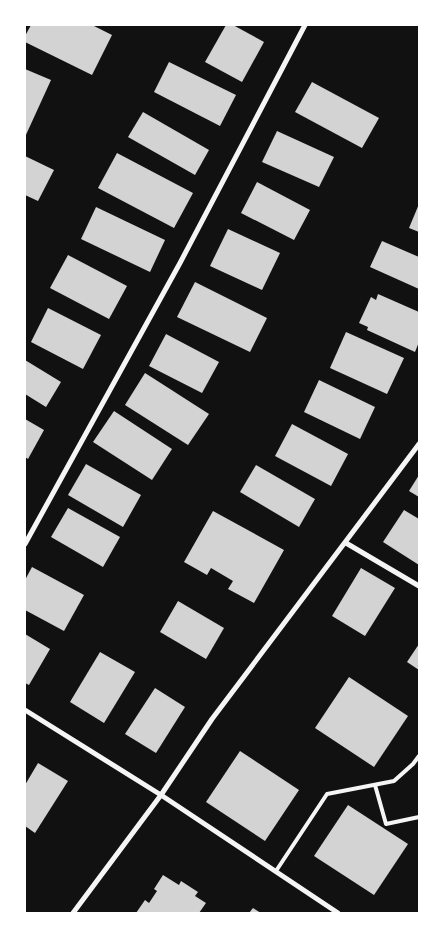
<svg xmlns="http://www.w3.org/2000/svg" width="444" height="938" viewBox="0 0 444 938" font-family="Ubuntu,sans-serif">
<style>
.building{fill:#d3d3d3}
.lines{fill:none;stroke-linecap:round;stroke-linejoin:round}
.service{stroke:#f5f5f5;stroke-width:4}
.minor{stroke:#f5f5f5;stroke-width:5}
</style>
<rect width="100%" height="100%" fill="#111"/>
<g class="building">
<path d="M31,25H92L112,35L92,75L25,42V36Z"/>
<path d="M226,25H233L264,42L242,82L205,62Z"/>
<path d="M169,62L236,95L220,126L154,92Z"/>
<path d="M25,69L51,80L25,137Z"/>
<path d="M312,82L379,118L362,148L295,112Z"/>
<path d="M143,112L209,150L195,175L128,137Z"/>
<path d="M277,131L334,157L319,187L262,162Z"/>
<path d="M117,153L193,193L174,228L98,188Z"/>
<path d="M25,156L54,170L38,201L25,195Z"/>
<path d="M257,182L310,210L294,240L241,213Z"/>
<path d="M419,204V232L409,228Z"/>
<path d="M96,207L165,240L150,272L81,239Z"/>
<path d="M228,229L280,253L262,290L210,266Z"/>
<path d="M382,241L419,257V289L370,267Z"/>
<path d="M68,255L127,286L109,319L50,288Z"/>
<path d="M195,282L267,318L250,352L177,317Z"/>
<path d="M378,294L419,312V342L415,352L367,330L368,327L359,323L371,297L376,300Z"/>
<path d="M48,308L101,335L83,369L31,342Z"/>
<path d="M346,332L404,358L387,394L330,368Z"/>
<path d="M166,334L219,362L202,393L149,366Z"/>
<path d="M25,360L61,382L46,407L25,394Z"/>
<path d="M145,373L209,414L188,445L125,405Z"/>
<path d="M319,380L375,407L360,439L304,412Z"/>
<path d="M114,411L172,449L152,480L93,442Z"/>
<path d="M25,419L44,430L28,459L25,457Z"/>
<path d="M292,424L348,454L331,486L275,456Z"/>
<path d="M86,464L141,495L123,527L68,495Z"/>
<path d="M256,465L315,499L299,527L240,492Z"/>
<path d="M419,475V497L409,491Z"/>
<path d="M68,508L120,537L103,567L51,537Z"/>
<path d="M404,510L419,519V565L383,542Z"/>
<path d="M213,511L284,550L254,603L228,589L233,581L211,568L207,575L184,562Z"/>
<path d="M32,567L84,595L64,631L25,610V580Z"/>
<path d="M361,568L395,588L365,636L332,616Z"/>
<path d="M178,601L224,628L206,659L160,632Z"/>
<path d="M25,634L50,649L29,685L25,683Z"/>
<path d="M419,644V670L407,662Z"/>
<path d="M100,652L135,672L104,723L70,702Z"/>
<path d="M349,677L408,716L374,767L315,728Z"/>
<path d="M155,688L185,707L156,753L125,734Z"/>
<path d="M240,751L299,790L265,841L206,802Z"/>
<path d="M38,763L68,781L35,833L25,826V785Z"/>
<path d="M348,805L408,844L374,895L314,856Z"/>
<path d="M163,875L179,885L181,881L198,892L195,896L206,903L199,913H136L145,900L149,903L157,891L154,889Z"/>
<path d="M253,908L261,913H249Z"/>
</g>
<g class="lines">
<g class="service">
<path d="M375,785L386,824L419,817"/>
<path d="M276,871L327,794L394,781L413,764L419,756"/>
</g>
<g class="minor">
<path d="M346,543L419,586"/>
<path d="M25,544L180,263L305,25"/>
<path d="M25,710L161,795L338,913"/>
<path d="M73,913L161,795L212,719L419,444"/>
</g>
</g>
<rect width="444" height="938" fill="none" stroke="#ffffff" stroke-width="52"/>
</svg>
